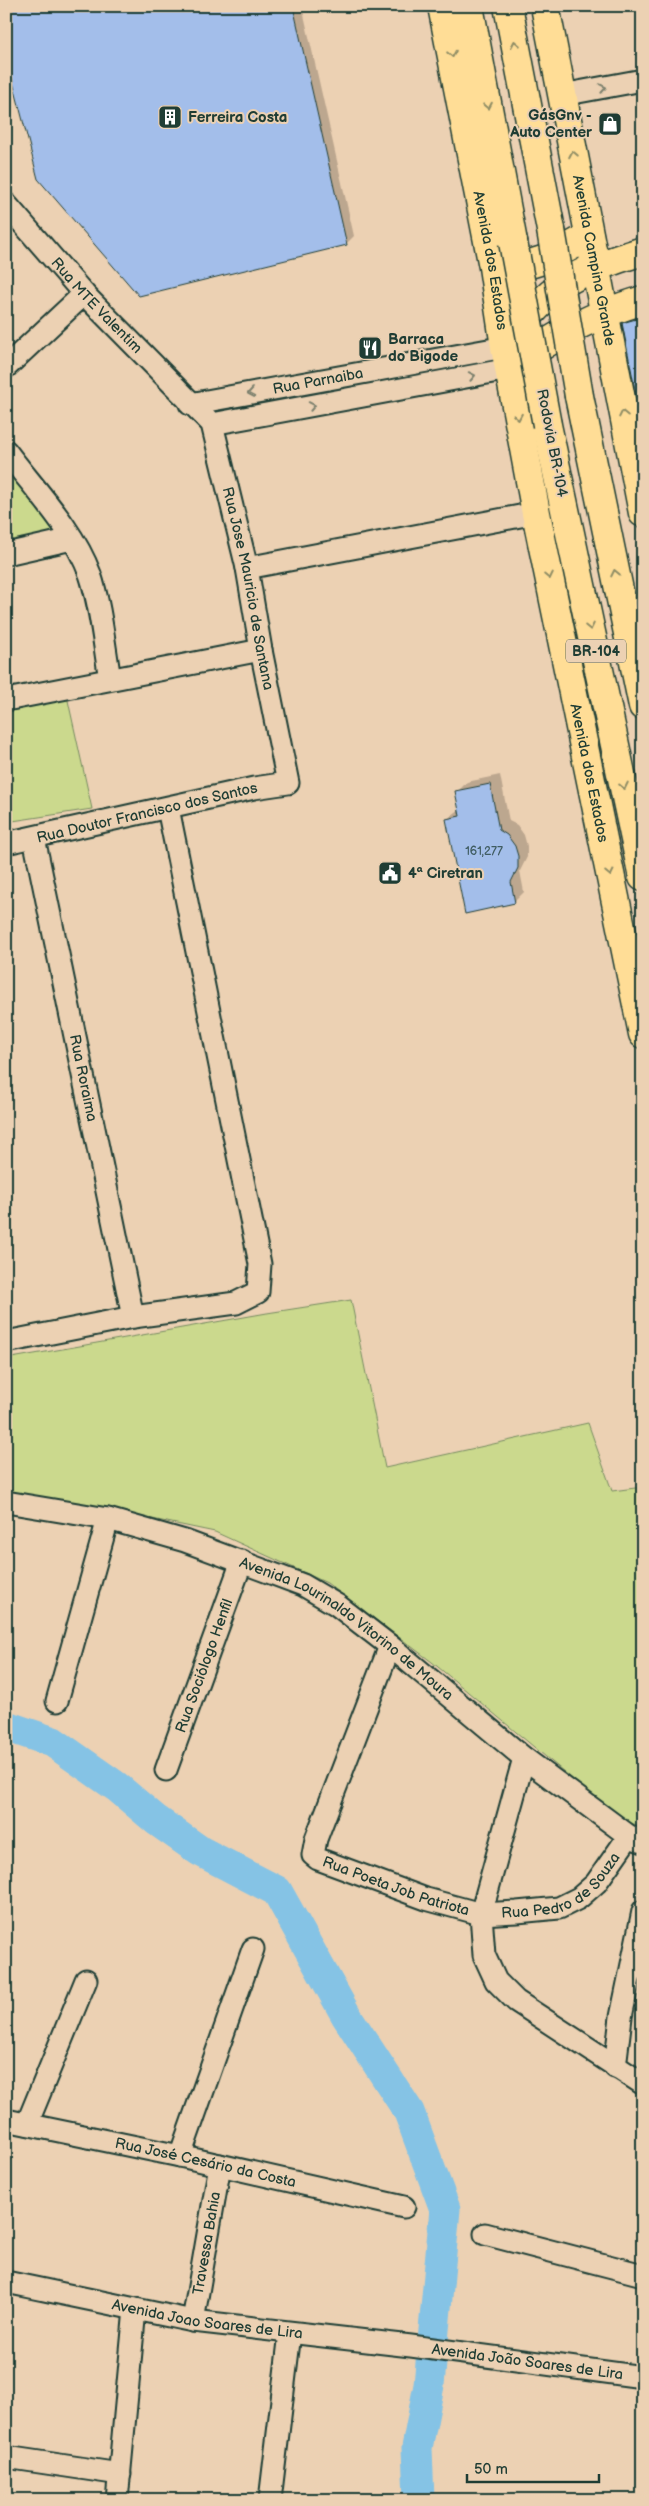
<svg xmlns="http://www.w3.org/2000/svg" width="649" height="2506" viewBox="0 0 649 2506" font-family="'Balsamiq Sans',sans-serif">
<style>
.green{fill:#cbd98d;stroke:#758b60}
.shadow{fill:#0003}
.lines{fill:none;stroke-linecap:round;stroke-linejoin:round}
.river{stroke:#85c3e5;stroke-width:31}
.building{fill:#a3beea;stroke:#1f3d34}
.minor-casing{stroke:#1f3d34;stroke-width:25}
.major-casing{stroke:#1f3d34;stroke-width:31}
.highway-casing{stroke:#1f3d34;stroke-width:31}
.minor{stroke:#ecd1b3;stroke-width:21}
.major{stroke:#ffdd96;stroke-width:28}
.highway{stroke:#ffdd96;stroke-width:28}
.highway-bridge-casing{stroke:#1f3d34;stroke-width:31;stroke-linecap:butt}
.highway-bridge{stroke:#ffdd96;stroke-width:28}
.oneway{stroke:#8f8d65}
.oneway2{stroke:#7b806d}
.labels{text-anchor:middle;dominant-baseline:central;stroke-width:4;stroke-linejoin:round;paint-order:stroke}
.number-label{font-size:12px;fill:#405d62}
.shield{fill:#ecd1b3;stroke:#5c695a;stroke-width:1}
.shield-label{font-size:14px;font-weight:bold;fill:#1f3d34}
.poi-label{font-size:15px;font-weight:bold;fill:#1f3d34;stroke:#ecd1b3;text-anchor:start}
.street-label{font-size:15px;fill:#1f3d34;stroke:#ecd1b3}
</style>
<rect width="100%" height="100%" fill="#ecd1b3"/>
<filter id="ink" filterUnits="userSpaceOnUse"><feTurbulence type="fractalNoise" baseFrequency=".02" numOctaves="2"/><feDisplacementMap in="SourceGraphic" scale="10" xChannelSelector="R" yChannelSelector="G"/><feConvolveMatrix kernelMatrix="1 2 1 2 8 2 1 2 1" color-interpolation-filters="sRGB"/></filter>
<g filter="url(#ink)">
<g class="green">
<path d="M6,469L55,532L6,544Z"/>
<path d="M67,696L92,809L6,822V709Z"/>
<path d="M351,1300L385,1468L588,1423L612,1491L643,1487V1826L624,1822L432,1662L327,1583L215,1532L138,1516L6,1495V1359L267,1313Z"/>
</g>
<g class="shadow">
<path d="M6,6H302L354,236L346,244Z"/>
<path d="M643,311V419L624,324L634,314Z"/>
<path d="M500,775L509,821L517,825L524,835L527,846V857L520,871L524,892L514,902L447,819L460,809L457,792L467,782Z"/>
</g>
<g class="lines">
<path class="river" d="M6,1726L53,1742L117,1787L156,1820L200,1851L277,1891L346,2015L409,2112L445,2209L429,2385L417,2448L419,2500"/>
</g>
<g class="building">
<path d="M6,6H293L347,245L139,296L38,179L6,55Z"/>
<path d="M643,317V398L637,399L622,323Z"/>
<path d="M490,784L499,830L507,835L515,846L518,856V868L511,882L515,903L465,914L446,819L460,816L455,791Z"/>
</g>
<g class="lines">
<g class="minor-casing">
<g id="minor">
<path d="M562,95L643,80"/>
<path id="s1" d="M6,204L84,294L212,424L247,568L261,650L288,783L254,788L6,843"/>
<path d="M6,367L84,294"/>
<path id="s2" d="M190,404L505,347"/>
<path d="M212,424L509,369"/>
<path d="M6,451C35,490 73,528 90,574C101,607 104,645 110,679"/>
<path d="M6,554L72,539"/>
<path d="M247,568L536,513"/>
<path d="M6,700L261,650"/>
<path id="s3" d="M34,838L133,1317"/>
<path d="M6,1342L133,1317L236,1303L258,1292L260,1264L168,808"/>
<path id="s4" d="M6,1502L108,1519L185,1541L303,1585L337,1605L390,1646L524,1758L629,1836L643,1842"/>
<path id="s5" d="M390,1646L316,1839L313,1855L318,1859L426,1899L481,1914L517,1912L559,1908L579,1898L596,1883L629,1836"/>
<path d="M57,1701L108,1519"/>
<path d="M524,1758L481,1914L484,1955L496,1981L516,2001L643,2084"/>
<path id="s6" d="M166,1770L242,1561"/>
<path d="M615,2067L621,2017L643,1911"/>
<path id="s7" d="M6,2120L180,2156L404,2207"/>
<path d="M27,2124L86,1980"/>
<path d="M180,2156L253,1949"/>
<path d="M485,2234L643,2275"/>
<path id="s8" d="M6,2282L193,2321L411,2346L643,2377"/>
<path id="s9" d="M193,2321L220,2165"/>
<path d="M6,2457L120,2474"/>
<path d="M117,2500L135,2309"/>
<path d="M270,2500L290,2333"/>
</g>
</g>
<g class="major-casing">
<g id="major">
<path id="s10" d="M442,6L493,267L505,347L536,513L643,1034"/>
<path id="s11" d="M545,6L643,513"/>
<path d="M495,267C536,268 554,256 589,236"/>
<path d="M515,333C556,279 580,271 643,251"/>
<path d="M514,365C558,333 591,316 643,300"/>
</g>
</g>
<g class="highway-casing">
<g id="highway">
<path d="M469,6L513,242"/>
<path d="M508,6L551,230"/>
<path d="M579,396L643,706"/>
<path d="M547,425L643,877"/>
</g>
</g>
<use href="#minor" class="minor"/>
<use href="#major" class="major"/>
<use href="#highway" class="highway"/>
<g class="highway-bridge-casing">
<g id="highway-bridge">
<path d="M551,230L579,396"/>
<path d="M513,242L547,425"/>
</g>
</g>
<use href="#highway-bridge" class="highway-bridge"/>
</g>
<defs><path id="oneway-chevron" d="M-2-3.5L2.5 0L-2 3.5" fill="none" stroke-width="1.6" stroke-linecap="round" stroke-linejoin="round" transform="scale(1.25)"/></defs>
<g class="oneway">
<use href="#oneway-chevron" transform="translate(515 44) rotate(-101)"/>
<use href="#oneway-chevron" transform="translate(452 54) rotate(79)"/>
<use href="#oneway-chevron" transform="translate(488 106) rotate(79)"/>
<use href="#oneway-chevron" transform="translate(573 154) rotate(-101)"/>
<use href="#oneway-chevron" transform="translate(623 414) rotate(-102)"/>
<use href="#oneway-chevron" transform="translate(518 417) rotate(80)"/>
<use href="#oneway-chevron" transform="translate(615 573) rotate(-102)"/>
<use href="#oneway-chevron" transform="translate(549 576) rotate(78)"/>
<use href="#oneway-chevron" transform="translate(590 627) rotate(78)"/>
<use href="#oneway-chevron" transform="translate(624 786) rotate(78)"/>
<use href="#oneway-chevron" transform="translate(610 873) rotate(78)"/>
</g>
<g class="oneway2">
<use href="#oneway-chevron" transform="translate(603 88) rotate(-11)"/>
<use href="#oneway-chevron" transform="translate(472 376) rotate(-11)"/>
<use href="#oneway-chevron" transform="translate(251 393) rotate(170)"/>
<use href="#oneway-chevron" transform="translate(312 406) rotate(-11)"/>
</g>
</g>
<defs>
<g id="building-square" transform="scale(1.25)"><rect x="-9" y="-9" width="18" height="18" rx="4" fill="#1f3d34" stroke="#ecd1b3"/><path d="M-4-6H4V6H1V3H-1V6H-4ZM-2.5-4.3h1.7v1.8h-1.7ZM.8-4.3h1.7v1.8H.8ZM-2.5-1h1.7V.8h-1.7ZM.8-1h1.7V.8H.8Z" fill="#fff"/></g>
<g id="shop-square" transform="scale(1.25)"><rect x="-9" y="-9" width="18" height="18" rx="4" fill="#1f3d34" stroke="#ecd1b3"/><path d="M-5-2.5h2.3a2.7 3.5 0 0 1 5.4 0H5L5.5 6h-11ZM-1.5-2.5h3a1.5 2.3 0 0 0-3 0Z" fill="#fff"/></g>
<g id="restaurant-square" transform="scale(1.25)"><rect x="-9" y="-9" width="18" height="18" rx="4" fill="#1f3d34" stroke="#ecd1b3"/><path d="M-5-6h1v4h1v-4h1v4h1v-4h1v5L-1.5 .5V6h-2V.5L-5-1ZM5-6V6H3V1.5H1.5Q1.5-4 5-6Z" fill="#fff"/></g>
<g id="civic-square" transform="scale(1.25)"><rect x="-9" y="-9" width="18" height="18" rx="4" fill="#1f3d34" stroke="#ecd1b3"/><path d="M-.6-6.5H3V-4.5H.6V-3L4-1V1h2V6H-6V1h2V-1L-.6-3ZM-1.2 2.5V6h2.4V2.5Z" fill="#fff"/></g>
</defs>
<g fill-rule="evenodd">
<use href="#building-square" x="170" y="117"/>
<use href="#shop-square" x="610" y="124"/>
<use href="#restaurant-square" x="370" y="348"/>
<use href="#civic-square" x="390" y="873"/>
</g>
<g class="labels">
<g class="number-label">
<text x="484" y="851">161,277</text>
</g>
<rect class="shield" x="566" y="639.5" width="60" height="23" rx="4"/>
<g class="shield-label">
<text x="596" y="651">BR-104</text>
</g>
<g class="poi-label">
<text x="592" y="115" text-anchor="end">GásGnv -<tspan x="592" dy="17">Auto Center</tspan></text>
<text x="188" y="117">Ferreira Costa</text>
<text x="388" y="339">Barraca<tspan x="388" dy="17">do Bigode</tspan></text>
<text x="408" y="873">4ª Ciretran</text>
</g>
<g class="street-label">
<text stroke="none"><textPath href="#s10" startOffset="259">Avenida dos Estados</textPath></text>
<text stroke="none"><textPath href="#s11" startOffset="259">Avenida Campina Grande</textPath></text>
<text stroke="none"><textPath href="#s1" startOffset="136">Rua MTE Valentim</textPath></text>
<text stroke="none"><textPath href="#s2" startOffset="130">Rua Parnaiba</textPath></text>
<text transform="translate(552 443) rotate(79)">Rodovia BR-104</text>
<text stroke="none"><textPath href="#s1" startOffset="470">Rua Jose Mauricio de Santana</textPath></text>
<text stroke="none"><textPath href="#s10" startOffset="781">Avenida dos Estados</textPath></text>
<text transform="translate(147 813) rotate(-13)">Rua Doutor Francisco dos Santos</text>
<text stroke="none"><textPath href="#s3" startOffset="245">Rua Roraima</textPath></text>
<text stroke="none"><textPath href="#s4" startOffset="369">Avenida Lourinaldo Vitorino de Moura</textPath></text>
<text stroke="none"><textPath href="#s6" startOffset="111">Rua Sociólogo Henfil</textPath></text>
<text stroke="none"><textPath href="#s5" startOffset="491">Rua Pedro de Souza</textPath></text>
<text stroke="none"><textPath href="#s5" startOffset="312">Rua Poeta Job Patriota</textPath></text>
<text stroke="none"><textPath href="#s7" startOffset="204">Rua José Cesário da Costa</textPath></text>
<text stroke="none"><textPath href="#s9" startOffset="79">Travessa Bahia</textPath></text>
<text stroke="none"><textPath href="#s8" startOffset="205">Avenida Joao Soares de Lira</textPath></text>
<text stroke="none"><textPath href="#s8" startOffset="528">Avenida João Soares de Lira</textPath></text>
</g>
</g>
<rect width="649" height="2506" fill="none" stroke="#ecd1b3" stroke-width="25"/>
<rect x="12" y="12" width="624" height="2481" fill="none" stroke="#1f3d34" stroke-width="2" filter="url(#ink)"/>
<path d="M467 2474v8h132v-8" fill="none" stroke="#1f3d34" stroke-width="2.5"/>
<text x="474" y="2474" font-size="15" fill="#1f3d34" stroke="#ecd1b3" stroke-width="4" paint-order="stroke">50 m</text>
</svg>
